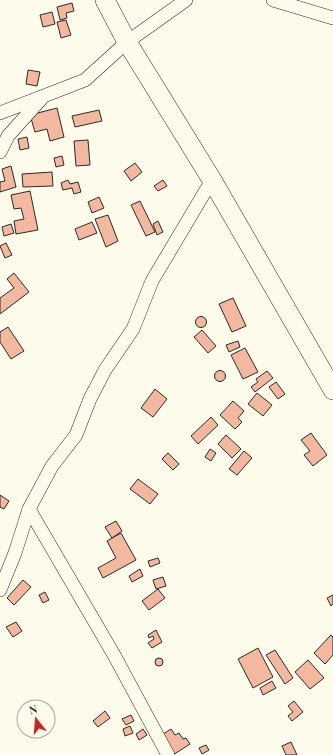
<svg xmlns="http://www.w3.org/2000/svg" width="333" height="755" viewBox="0 0 333 755" font-family="'Playfair Display',serif">
<style>
.building{fill:#f2b8a0;stroke:#2b2b2b}
.lines{fill:none;stroke-linecap:round;stroke-linejoin:round}
.street-casing{stroke:#2b2b2b;stroke-width:14}
.secondary-casing{stroke:#2b2b2b;stroke-width:20}
.street{stroke:#fdfbea;stroke-width:13}
.secondary{stroke:#fdfbea;stroke-width:19}
</style>
<rect width="100%" height="100%" fill="#fdfbea"/>
<g class="building">
<path d="M72,3L74,11L66,13L67,18L60,20L57,7Z"/>
<path d="M52,12L55,24L43,27L40,15Z"/>
<path d="M66,20L71,35L61,38L57,22Z"/>
<path d="M28,70L40,72L37,86L26,84Z"/>
<path d="M57,108L64,137L50,141L47,129L35,132L30,115Z"/>
<path d="M99,110L102,121L75,127L72,116Z"/>
<path d="M27,137L29,148L20,150L18,139Z"/>
<path d="M88,140L90,165L76,166L74,141Z"/>
<path d="M62,156L64,165L56,167L54,158Z"/>
<path d="M135,163L142,172L131,181L124,171Z"/>
<path d="M11,166L16,187L0,192V182L5,181L2,169Z"/>
<path d="M52,172L53,186L23,187L22,174Z"/>
<path d="M68,180L70,184L78,182L81,192L74,194L72,188L63,190L61,183Z"/>
<path d="M163,180L167,186L158,191L154,186Z"/>
<path d="M30,191L38,230L16,234L14,221L24,219L21,208L14,209L11,195Z"/>
<path d="M99,197L104,208L92,213L88,202Z"/>
<path d="M140,201L155,232L146,236L131,205Z"/>
<path d="M108,215L118,241L106,247L95,219Z"/>
<path d="M158,221L163,232L157,235L153,224Z"/>
<path d="M92,222L97,233L79,240L75,229Z"/>
<path d="M11,224L14,233L4,236L2,227Z"/>
<path d="M6,243L12,255L5,258L0,246Z"/>
<path d="M14,273L29,292L0,314V298L14,288L7,279Z"/>
<path d="M233,298L246,326L232,332L219,304Z"/>
<circle cx="201" cy="322" r="5.5"/>
<path d="M8,327L24,351L11,359L0,342V332Z"/>
<path d="M202,330L216,346L208,353L194,337Z"/>
<path d="M238,341L240,347L229,352L226,345Z"/>
<path d="M245,348L258,372L243,379L231,355Z"/>
<circle cx="220" cy="376" r="5.5"/>
<path d="M267,371L273,378L255,392L251,387L258,382L256,379Z"/>
<path d="M276,382L285,394L278,399L269,387Z"/>
<path d="M155,389L167,399L153,417L141,408Z"/>
<path d="M257,393L272,405L263,416L248,404Z"/>
<path d="M233,401L244,411L238,418L242,422L235,429L220,415Z"/>
<path d="M211,417L218,425L198,444L191,436Z"/>
<path d="M311,433L327,455L313,466L304,455L310,451L301,440Z"/>
<path d="M226,435L241,449L232,458L218,444Z"/>
<path d="M210,449L216,453L211,461L205,457Z"/>
<path d="M244,451L252,458L237,475L229,469Z"/>
<path d="M168,453L179,464L173,470L162,459Z"/>
<path d="M138,479L158,494L150,504L130,489Z"/>
<path d="M0,495L9,501L4,509L0,507Z"/>
<path d="M116,521L122,531L112,538L105,527Z"/>
<path d="M121,533L136,560L103,578L98,568L116,558L107,541Z"/>
<path d="M158,558L160,563L150,567L148,561Z"/>
<path d="M140,569L143,576L132,582L129,576Z"/>
<path d="M163,577L166,586L156,589L153,580Z"/>
<path d="M23,580L31,587L14,605L7,598Z"/>
<path d="M158,589L165,598L149,610L142,601Z"/>
<path d="M45,592L49,600L43,603L39,595Z"/>
<path d="M333,595V604L331,606L327,598Z"/>
<path d="M16,622L22,631L13,637L6,627Z"/>
<path d="M156,630L162,642L152,648L148,643L154,639L153,636L149,638L148,635Z"/>
<path d="M331,635L333,637V655L325,664L314,653Z"/>
<path d="M258,648L273,677L253,688L238,659Z"/>
<path d="M275,650L293,678L285,684L266,655Z"/>
<circle cx="159" cy="662" r="4"/>
<path d="M308,660L324,678L310,689L295,672Z"/>
<path d="M272,681L276,688L263,695L260,688Z"/>
<path d="M294,701L303,712L292,721L288,716L293,712L288,706Z"/>
<path d="M105,711L110,718L98,727L93,721Z"/>
<path d="M131,715L134,721L126,725L122,719Z"/>
<path d="M130,726L133,733L125,736L123,729Z"/>
<path d="M143,729L147,735L139,740L136,734Z"/>
<path d="M171,729L175,735L179,733L183,739L186,738L190,744L173,755L160,736Z"/>
<path d="M291,742L297,755H286L282,746Z"/>
<path d="M206,745L209,750L202,754L199,748Z"/>
</g>
<g class="lines">
<g class="street-casing">
<g id="street">
<path d="M273,0L333,18"/>
<path d="M0,113L85,80L127,42L186,0"/>
<path d="M0,152L8,136L42,98"/>
<path d="M29,509L114,655L168,755"/>
<path d="M0,590L15,553L29,509L52,466L76,435L90,399L105,370L133,329L152,281L212,180"/>
</g>
</g>
<g class="secondary-casing">
<path id="secondary" d="M105,0L127,42L212,180L333,390"/>
</g>
<use href="#street" class="street"/>
<use href="#secondary" class="secondary"/>
</g>
<g transform="translate(36 719) rotate(343)"><circle r="19" fill="#fdfbea" stroke="#a9a89e"/>
<path d="M0-3L7 15L0 10L-7 15Z" fill="#c62828"/>
<text y="-6" font-size="11" font-weight="bold" text-anchor="middle" fill="#2b2b2b">N</text>
</g>
</svg>
